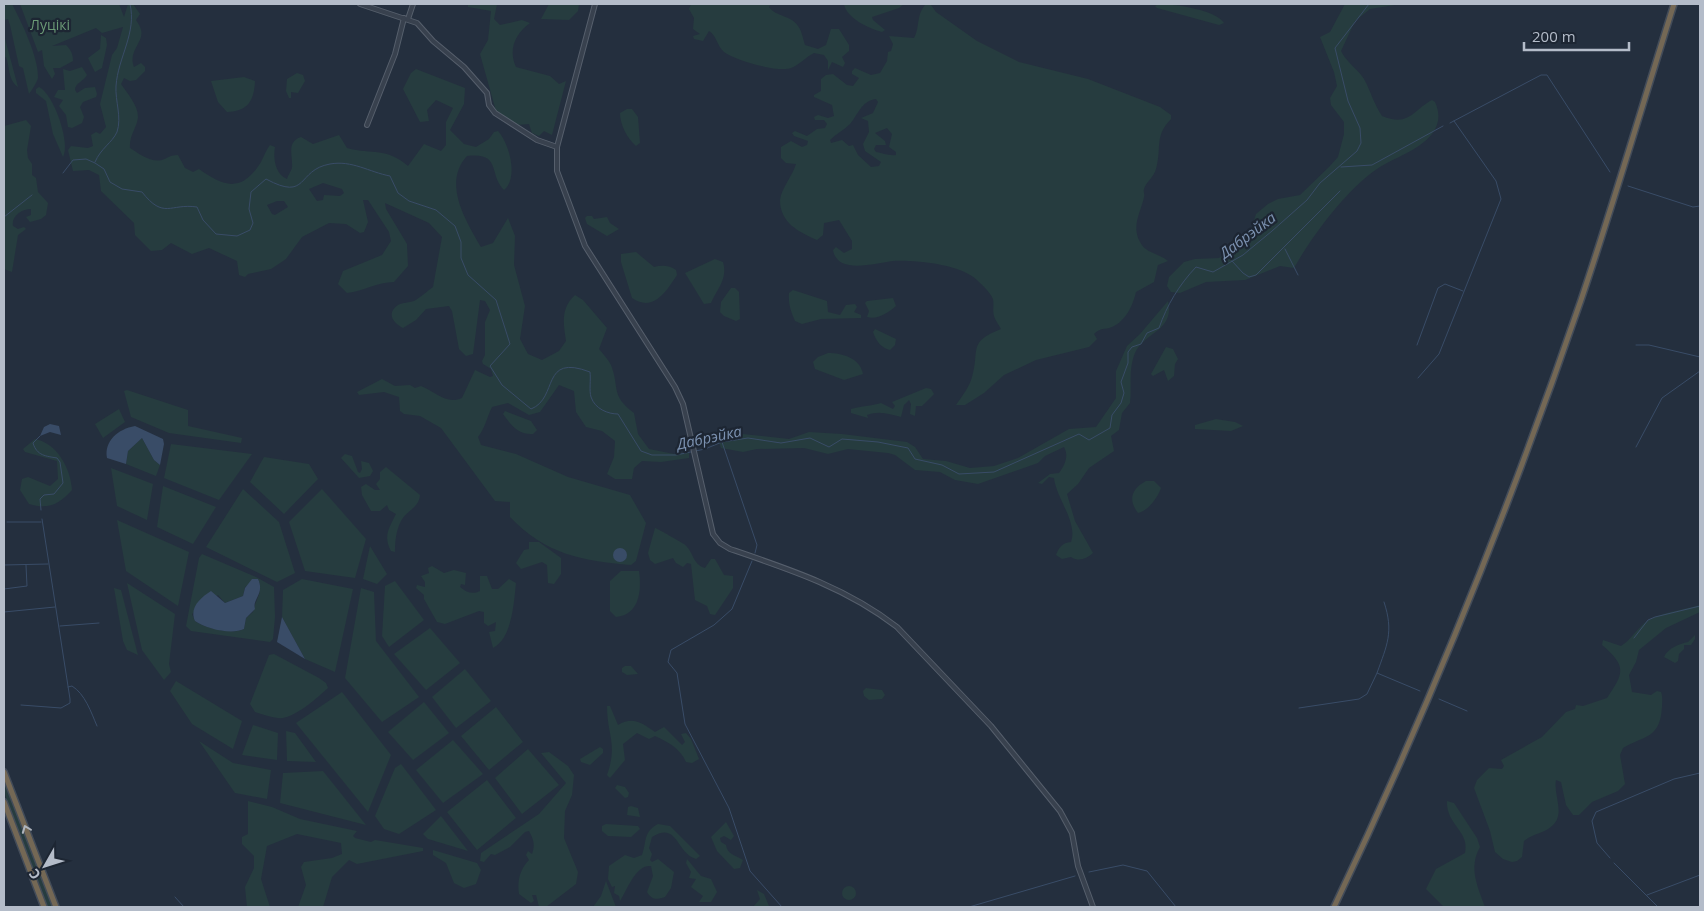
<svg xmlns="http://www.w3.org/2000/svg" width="1704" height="911" viewBox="0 0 1704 911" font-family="'Open Sans',sans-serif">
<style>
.green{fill:#263c3f;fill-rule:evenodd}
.water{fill:#394c67}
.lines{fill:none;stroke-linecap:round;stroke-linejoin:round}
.stream{stroke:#394c67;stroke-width:1}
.minor-casing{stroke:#565f6c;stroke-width:6}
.highway-casing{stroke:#434c59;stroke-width:8}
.minor{stroke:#38414e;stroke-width:4}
.highway{stroke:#746855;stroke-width:5}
.oneway{stroke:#aeb4bd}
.labels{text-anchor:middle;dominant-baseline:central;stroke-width:4.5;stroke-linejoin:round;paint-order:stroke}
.park-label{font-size:14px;fill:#6b9a76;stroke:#1d2633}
.water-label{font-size:15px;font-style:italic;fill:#7c92b1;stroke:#1d2633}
</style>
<rect width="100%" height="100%" fill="#242f3e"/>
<g class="green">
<path d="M4,4H12C21,21 39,58 38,78C37,82 32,90 29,94L23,68L19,66L10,25L8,19L4,20Z"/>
<path d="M20,4H119L124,17L128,4H133L140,14L136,20C137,22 139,24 140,27C147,41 127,50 134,67L141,63L145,67V71L136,80L130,81L124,78L121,84C127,93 138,105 138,117C137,128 129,135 130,148C138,153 151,163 162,160C168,158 170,155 178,155L185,168L193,172L199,169C224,187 242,193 261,162C264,156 266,150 270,145L275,147C273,158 275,174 287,179C288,175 291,171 292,168C293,155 286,142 301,137L313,144L339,135L347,148C373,155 386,147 408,166L424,144L441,151L446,145V122L453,108L436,100L427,110L429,121L420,122L403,89L411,73L416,69L465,88L464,104L450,130L464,144L476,147L489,139L494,132L498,131C509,143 519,178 504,190C488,174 502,152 467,156C442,183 466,221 481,247L493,243L508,218L515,236L514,265L525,306L520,339L528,354L542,360L559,351L566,341C563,322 561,308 575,295L583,300L607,328L599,349C603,354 608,359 611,365C620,388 610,395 634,413L638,434L649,449L674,454L689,452V458L661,462L642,461L634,468L632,479H615L607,474L614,457L615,441L602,431L586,427L576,412L574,391L559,385L540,412L529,415L508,403L492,407C487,417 485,428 478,437L481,445L516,454L568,477L630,495L646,523L636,561L631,565C582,561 545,554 510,517V502L495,501L441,428L420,416L404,414L400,411L399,397L384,392L359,395L357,392L382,379L395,386L410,385L415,388L421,386C436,392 446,405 462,398L475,370L490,377L493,376L491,369L483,364L482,361L485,355V322L490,310L485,301L480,300L473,354L466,356L459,349L452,311L449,306L426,309L416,320L403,328C393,323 386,313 398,305C403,302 409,303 414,301C420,298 427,291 433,287L442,237L429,223L385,203L386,209L407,244L408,266L394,282C377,282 364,291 347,293L338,284L343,271L382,255L391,241L389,232L368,200H363L368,222L364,232L360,233L346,224L329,223L302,237L286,259L271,269L248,274L245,277L239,275L237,261L209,248L192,254L171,243L162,250L151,251L135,235L134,223L101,191L99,175L89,170L73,171L68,150L71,146L88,148L93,146L91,135L96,132L100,134L106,127L100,104L112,55L117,48L123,27L102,33L96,28L52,46L66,45C71,50 73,54 73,61L60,68H53L55,74L52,79L44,66L42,50L38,52ZM323,183L342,189L344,193L340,196L324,195L323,200L317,201L309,189ZM277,201H284L288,207L275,215L272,214L267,205Z"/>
<path d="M468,4H497L494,19L500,25L522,20L530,23C515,34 508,50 516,67L550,76L559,84L566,81L552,135L544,131L539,136L532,133L529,124L517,125L496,111L480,54L488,40L491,11L468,7Z"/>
<path d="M549,4H579L578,11L569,20L541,19Z"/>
<path d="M691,4H771L769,7C776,17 791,15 798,26C802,31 803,39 805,45L818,49L826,45L831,29H839L849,45V51L842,57L845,63L843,67L832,62L828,70V61L824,55L814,53C806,57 799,65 791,68C779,73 734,60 724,52C717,46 717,36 709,31L703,41L694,39L693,36L700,34L693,29L694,18L689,9Z"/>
<path d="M844,4H904L899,8L872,17L873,20L885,30L882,32C870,29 846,18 844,4Z"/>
<path d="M1159,4C1175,4 1216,10 1224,23L1219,25L1157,8L1155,6Z"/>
<path d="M1345,4H1401L1370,9L1355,21L1341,51C1346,62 1358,69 1364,79C1371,92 1374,104 1382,116C1409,127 1412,111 1432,100L1435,102C1440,113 1440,123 1432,134C1418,151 1395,157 1377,169C1347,189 1312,236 1294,268L1280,266L1245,280L1206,282L1180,293L1171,292L1167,286L1169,277L1184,262L1195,259L1219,258L1241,241L1251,230L1256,214L1268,204L1278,199L1300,195L1329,167L1338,157L1344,134V122L1331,105L1330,98L1337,86L1334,72L1320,37L1330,32Z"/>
<path d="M925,5H931L936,12L977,41L1019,62L1088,79L1160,107L1171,115V119C1154,136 1162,148 1156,169C1154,177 1146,182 1144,189C1143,191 1145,194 1144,197C1141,212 1131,226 1140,242C1146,254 1159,253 1168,261L1158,265L1154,282L1136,292C1133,305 1126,321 1112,327C1104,330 1101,327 1094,334L1097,339L1089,347L1036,360L1004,375L984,393L965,405H956C962,396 969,388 972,377C980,350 967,342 1001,329C999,325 995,320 994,316C992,310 995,302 992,297C989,291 981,284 977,280C960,264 915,260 893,261C875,263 837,275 833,250L836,247L844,253L852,249V241L839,220L824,223L823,235L817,240C799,232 780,223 780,200C781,189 793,175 796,164L786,163L781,158V147L791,141L802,147L807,145L808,141L794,136L792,133L795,131L807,136L817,129L825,128L827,124L824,120H815L814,117L818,115L828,118L834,116L832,105L814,97V95L821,91V79L826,75L833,74L847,85L853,86L859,78L852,74V71L855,68L871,75L880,73L887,61L888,52L891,51L893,44L889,36L914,38C920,28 916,15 925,5ZM876,99L878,102L873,113L861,118L868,121L869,132L863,144L865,151L881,162L879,166L871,167L858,155L853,145L849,146L842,140L831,143L830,140C836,134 844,130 850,124C858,115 861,101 876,99ZM887,128L892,134L889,147L896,152V155C889,156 882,153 876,152L874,149L876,145H886L885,141L875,133Z"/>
<path d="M4,35L18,87C8,80 10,68 6,57L4,58Z"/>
<path d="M101,35L106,38L107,45L102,68L95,72L88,58L100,49Z"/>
<path d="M82,67L87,75C84,81 75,83 75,90L77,93L85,88L95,87L97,94L96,97L83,102L80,107L84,117L82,123L72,128L68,127L66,115L59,106L63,100L54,97L58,90H65L63,69L70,71Z"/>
<path d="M297,73L303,75L305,81L298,93L291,92V98H289L286,91L287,79Z"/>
<path d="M244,77L255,81C254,101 248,111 227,112L218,102L211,81Z"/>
<path d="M39,87C54,94 71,144 63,157L53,134L46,101L36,93V89Z"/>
<path d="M627,109H632L638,117L640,143L636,146C627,138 620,125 620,113Z"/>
<path d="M26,120L31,126L27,150L28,158L32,164V175L36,178L38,192L48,203L46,215L41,219L30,222L26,217L31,215V209C22,209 11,216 13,226L18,229L24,227L26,229L18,235L12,272L4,269V126Z"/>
<path d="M587,216H592L594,219L607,217L610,223L619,229L607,236L587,224L585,218Z"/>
<path d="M636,252L654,267C662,265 669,265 676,270L677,275C667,290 654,313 632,298L621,262V254Z"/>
<path d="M715,259L723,262C728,279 717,289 711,303L704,304L685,273Z"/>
<path d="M731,288H735L739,292L740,319L736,321L724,316L720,312L721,302Z"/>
<path d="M793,290L827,301L828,312L840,315L846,305L855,304L857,307L854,312L861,315V318L821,319L802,324L795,321C791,312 788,303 789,293Z"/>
<path d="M893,298L896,306C888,313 877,320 867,317L869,311L865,303L867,301Z"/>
<path d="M1168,301C1175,331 1144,332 1135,353C1128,370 1132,386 1130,403L1122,413L1119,430L1111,436L1114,451L1089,468L1078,484L1067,494L1075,521L1093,553C1086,559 1079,562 1071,557L1062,559L1056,555C1059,547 1062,543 1071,542C1078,522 1056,498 1054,478L1049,477L1042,484L1038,483L1050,474L1059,473C1065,465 1069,456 1064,447L1045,456L1038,463L978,484L955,480L940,472L915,470L895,455L888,453L848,449L828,454L804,448L757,449L743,452L721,448L718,439L727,434H743L789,439L809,432L842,434L907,442L915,447L923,459L946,461L970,468L994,466L1018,458L1069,429L1096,427L1116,398V371L1127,346L1140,334Z"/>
<path d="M875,329L896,339L895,345L890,350C881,348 876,341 873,332Z"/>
<path d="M1166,347L1173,349L1178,359L1175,364L1174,376L1168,381L1164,370L1153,376L1151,374Z"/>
<path d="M828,353C842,353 860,358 863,374L844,380L815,369L813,362L818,357Z"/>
<path d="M926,388L931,389L934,394L922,406H916L915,416L910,414L911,404L909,400L904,405L901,417C890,414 879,410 867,415L868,418L851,413V409C862,406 871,406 881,403L893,409L895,406L892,402Z"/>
<path d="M127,390L188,410V426L242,438L241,443L169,433L131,417L124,391Z"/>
<path d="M119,409L125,422L103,438L95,424Z"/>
<path d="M505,411L531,421L537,430L533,434C518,435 511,425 503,414Z"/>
<path d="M1216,419L1235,422L1243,426L1231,431L1195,429V425Z"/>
<path d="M142,438L154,460L160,465L156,476L126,464L128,451Z"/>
<path d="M35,439C57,443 71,469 72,490C59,504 49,510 29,504L20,490L22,479L28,477L50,486L58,479L57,461L25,452L23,449Z"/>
<path d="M171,444L252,454L219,500L164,478Z"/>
<path d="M345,454L352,456L358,472L360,473L362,469L361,461L369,463L373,471L370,476L359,478L341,458Z"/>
<path d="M264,457L309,464L318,479L284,514L250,482Z"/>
<path d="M386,467L420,495C419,508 407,510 401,521C396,531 395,541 395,552L391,551C383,536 389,528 396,514L389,510L387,505L380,511H371L362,495L361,487L366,484L375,490H380L376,484L380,479V472Z"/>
<path d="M111,468L153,484L147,520L117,506Z"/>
<path d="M1146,481H1154L1161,488C1158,497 1148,511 1138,513C1128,500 1131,489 1146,481Z"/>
<path d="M163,486L216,507L193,544L157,527Z"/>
<path d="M243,489L279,522L295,573L277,582L206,547Z"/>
<path d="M322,489L366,539L355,578L305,571L289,522Z"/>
<path d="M117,520L189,552L178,606L126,571Z"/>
<path d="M655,528C659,529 680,542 684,544C694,552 692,564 705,568L711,559H715L724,575L733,576V588L715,615L710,614L707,606L695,600L691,564L687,563L683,567L676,563L673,558L655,564L650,560L648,553Z"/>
<path d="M529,542H539L561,558V574L554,584L548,583L547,565L542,562L521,569L516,563L524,550L529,549Z"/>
<path d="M370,546L387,574L377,584L363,579Z"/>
<path d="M202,554L256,577L274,587L275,617L273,639L270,642L191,631L186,626L199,558ZM258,579C264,592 255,600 253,612L246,618L244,629C232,635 205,628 195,621L192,614L218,595L225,603L243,596L245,587Z"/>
<path d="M432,566L444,573L454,570L466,573L465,585L461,584L460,587C466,592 472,595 480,591V576H487L492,589H498L509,579L516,583C514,602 512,639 493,648L489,632L495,631L496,622L488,626L484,623V612L479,611L445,624L437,622L424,599V595L416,588L417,585L425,587V582L421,576L429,573L428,568Z"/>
<path d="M621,571H639C642,591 639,615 616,617L610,611V581Z"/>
<path d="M302,579L353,589L335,672L305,659L282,617L283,590Z"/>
<path d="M395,581L424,620L389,647L382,636L385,586Z"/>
<path d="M127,583L175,614L169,664L171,672L164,680L142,650Z"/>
<path d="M114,588L121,590L138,655L127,650L123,641Z"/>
<path d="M361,588L374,592L376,641L419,697L382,722L345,678Z"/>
<path d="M1700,605V612L1666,628L1639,650L1636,662L1629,675L1632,692L1651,695L1657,691L1661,692C1663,697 1662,702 1662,707C1660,739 1645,735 1623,748L1620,755L1625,784L1618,791L1592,802L1579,815H1573L1566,805L1561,782L1556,780C1553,795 1566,814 1552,826C1545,833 1534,833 1524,841L1522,857L1517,861L1512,862L1503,859L1495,852L1490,831L1474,788L1477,780L1489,768L1502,769L1504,766L1501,760L1542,737L1566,712L1575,709L1576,705L1583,706L1607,698C1624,673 1627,666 1602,645L1603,640L1621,646C1632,639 1637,628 1647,621C1662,612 1683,610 1700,605Z"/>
<path d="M430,628L460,663L426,690L394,654Z"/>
<path d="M1695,635V639L1691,645H1684V649L1679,654L1678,661L1675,663L1664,657C1668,648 1679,644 1688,642Z"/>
<path d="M274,654L319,678L326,683L328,688C317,698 293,720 278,718C270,717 262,714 255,712L250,704L269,655Z"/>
<path d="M625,666H631L638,674L627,675L622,672V668Z"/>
<path d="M465,669L491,701L456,728L432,697Z"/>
<path d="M176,681L242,721L233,749L192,724L170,691Z"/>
<path d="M866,688L882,690L885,695L882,699L869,700L864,696L863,691Z"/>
<path d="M342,692L391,755L368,812L296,723Z"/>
<path d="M424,702L449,733L413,760L388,732Z"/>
<path d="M607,706H610L618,725C633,716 642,723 655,732L664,727L682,745L685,742L681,734L686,733L691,739L699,759L692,763L686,762C680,748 668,742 655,736L649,739L637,733L623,744L625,760L610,778L607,775C618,744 607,735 607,706Z"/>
<path d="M496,707L523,742L489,770L461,736Z"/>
<path d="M253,725L278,733L277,760L242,755Z"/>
<path d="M286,731L295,733L316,762L287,761Z"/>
<path d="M453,740L483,774L443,803L416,770Z"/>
<path d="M199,741L233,763L271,770L267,799L235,793Z"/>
<path d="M600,747L603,749V753L590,765L581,762L580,759Z"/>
<path d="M528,749L559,785L522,814L495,778Z"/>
<path d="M549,752L568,766L574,775L572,795L565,811L564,838L578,872L576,884L546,907H539L536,895H532L534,901L531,903L519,894C517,881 520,869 529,860L526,855L528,851L532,854C535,845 534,840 529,831L525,832L510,847L495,855L491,854L484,862L480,861L481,853L539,814L566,783L541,753Z"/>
<path d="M401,764L436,810L399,834L384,829L375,816L395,768Z"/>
<path d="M323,771L366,825L280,803L283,773Z"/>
<path d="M4,780L53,907H47C33,874 4,814 4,780Z"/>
<path d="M487,780L516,818L477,850L447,812Z"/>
<path d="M617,785L625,787L629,793L628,797L625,798L615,788Z"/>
<path d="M248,801L272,807L300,819L357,831L353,836L355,838L371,842L375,840L423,848V851L357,864L349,860L332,877L323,907H298L306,885L301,867L304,862L332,858L342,854L341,843L297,834L267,846L261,879L270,907H247L245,887L254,868V856L242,844V837L248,834Z"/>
<path d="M1447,801L1454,803L1477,838L1480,847C1468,868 1478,887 1485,907H1444L1426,889L1436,869L1465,853C1470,831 1446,825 1447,801Z"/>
<path d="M631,806L638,808L640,817L627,815L628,807Z"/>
<path d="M441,816L468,851L428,839L423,834Z"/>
<path d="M726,822L734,836L731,840L724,836L720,838L721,842L726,845C727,854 735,855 743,860L740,868L734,869L717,851L711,837Z"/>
<path d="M606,824L638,826L640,829L631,837L608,836L602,831V826Z"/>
<path d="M658,824L670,826L700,856L696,859C676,853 678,821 652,837L649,848L652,854L650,860L652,862L658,859L674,872L671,888L665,897C656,900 652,900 647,892L653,876L651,866C636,864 627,890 620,901L619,896L614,893L615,886L612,887L608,879L609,866L625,855L634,858L642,855C647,841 643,832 658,824Z"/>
<path d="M433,850L477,863L481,870L476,884L464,888L454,883L446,863L433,855Z"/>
<path d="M687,859L701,876L711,879L717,892L711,902H699L703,896L691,887L696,879L689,878L691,872L686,863Z"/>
<path d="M606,881L616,907H593L601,896Z"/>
<circle cx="849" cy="893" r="7"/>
<path d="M757,890L764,894L769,906L753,907L760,899Z"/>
</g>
<g class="water">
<path d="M50,424L59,426L61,435L50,432L40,436L44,427Z"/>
<path d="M135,426L163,439L164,444L160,465L154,460L142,438L128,451L126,464L107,458C104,441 118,429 135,426Z"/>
<circle cx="620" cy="555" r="7"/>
<path d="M252,579H258C265,594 252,599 255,609L246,618L244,629C232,635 206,629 195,621C189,608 200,598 211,591L225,603L243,596L245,588Z"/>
<path d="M282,617L305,659L277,642Z"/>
</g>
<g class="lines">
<g class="stream">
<path d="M1374,4H1388"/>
<path d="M1450,123L1541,75H1547L1610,172"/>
<path d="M95,162C101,148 112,143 117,132C122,117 115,101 116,86C118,57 137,33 130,4"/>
<path d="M1341,167L1372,165L1443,126"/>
<path d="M63,173L73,160L86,159L95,163L104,169L110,182L122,189L142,192C164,220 170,203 197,207L203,220L216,234L237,236L250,230L253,223L249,209L251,192L266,179C309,202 296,170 330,164C352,160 369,172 390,176L398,193L409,201L436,210L455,226L461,242V258L468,275L496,300L510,344L490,366L502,385L531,409C559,398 540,353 590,372C591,379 589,391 591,397C595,409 608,414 618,414L641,451L652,455H676L705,449L722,442L748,438L781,443L810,438L829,447L842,439L878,442L908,448L915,459L942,465L959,474L994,472L1079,434L1089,440L1110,428L1112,415L1121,403L1124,393L1121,382L1128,363V352L1132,347L1141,344L1147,333L1159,328C1167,305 1179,285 1196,267L1213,272L1243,255L1272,231L1307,200L1320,183L1357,151L1361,143L1360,128L1348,101L1335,48L1369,4"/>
<path d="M1628,186L1693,207L1700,206"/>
<path d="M4,217L32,195"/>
<path d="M1285,249L1298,275"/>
<path d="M1232,261L1243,273L1249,277L1256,275L1340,191"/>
<path d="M1417,345L1438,288L1445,284L1463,291"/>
<path d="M1636,345H1649L1700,357"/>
<path d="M1418,378L1439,354L1501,199L1496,181L1454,121"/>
<path d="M40,436L33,443C37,456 46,456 57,458L60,462L63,483L54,494L44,495L40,499L41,510"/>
<path d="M722,442L757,545L755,553"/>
<path d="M1636,447L1662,398L1700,371"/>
<path d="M7,522H41"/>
<path d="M752,561L732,609L714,625L671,650L668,662L677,673L685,724L729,808L750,871L782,907"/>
<path d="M4,565L48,564"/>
<path d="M4,589L27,586L26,565"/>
<path d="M1384,602C1394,632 1387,645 1377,673L1420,691"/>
<path d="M4,612L55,607"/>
<path d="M60,626L99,623"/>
<path d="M1634,638L1648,620L1655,617L1700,606"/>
<path d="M68,687L72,686C85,694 91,712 97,726"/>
<path d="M1439,699L1467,711"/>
<path d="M21,705L61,708L70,703V699L42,519"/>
<path d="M1299,708L1359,699L1367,694L1377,673"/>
<path d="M1610,858L1597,843L1592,821L1596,812L1674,779L1700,773"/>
<path d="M1614,863L1658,907"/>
<path d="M1089,872L1123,865L1147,871L1176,907"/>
<path d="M1647,895L1700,875"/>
<path d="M175,897L184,907"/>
<path d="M969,907L1075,876"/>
<path d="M1696,907L1700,906"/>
</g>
<g class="minor-casing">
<g id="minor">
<path d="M360,4L417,23L433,41L464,67L487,93L489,105L495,113L537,140L557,147"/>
<path d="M595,4L557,147V171L585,246L675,387L683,404L713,534L720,543L730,549C789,569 847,588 897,627L991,726L1060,811L1072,833L1078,866L1093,907"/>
<path d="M408,19L413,4"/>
<path d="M367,125L395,54L404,18"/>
</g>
</g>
<g class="highway-casing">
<g id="highway">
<path d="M4,772L56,907"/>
<path d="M4,802L44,907"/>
<path d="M1334,907C1428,710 1510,507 1581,300C1614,202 1643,103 1674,4"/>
</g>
</g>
<use href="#minor" class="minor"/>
<use href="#highway" class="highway"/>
</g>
<defs><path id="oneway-chevron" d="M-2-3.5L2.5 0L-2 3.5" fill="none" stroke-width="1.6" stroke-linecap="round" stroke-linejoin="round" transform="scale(1.25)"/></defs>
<use class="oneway" href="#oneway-chevron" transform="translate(26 829) rotate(-111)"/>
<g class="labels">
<g class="park-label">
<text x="50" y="24">Луцікі</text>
</g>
<g class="water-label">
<text transform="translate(1247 235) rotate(-37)">Дабрэйка</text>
<text transform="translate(709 437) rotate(-12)">Дабрэйка</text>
</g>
</g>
<rect width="1704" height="911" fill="none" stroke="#b4bcc9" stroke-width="10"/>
<g transform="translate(45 866) rotate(231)" stroke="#1d2633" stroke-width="4" paint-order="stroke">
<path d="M0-4L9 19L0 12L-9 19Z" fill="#b4bcc9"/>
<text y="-8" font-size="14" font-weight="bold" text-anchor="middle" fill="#b4bcc9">С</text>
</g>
<path d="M1524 42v8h105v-8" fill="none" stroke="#b4bcc9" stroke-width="2.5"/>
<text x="1532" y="42" font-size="15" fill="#b4bcc9" stroke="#1d2633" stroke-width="4" paint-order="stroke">200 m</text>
</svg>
